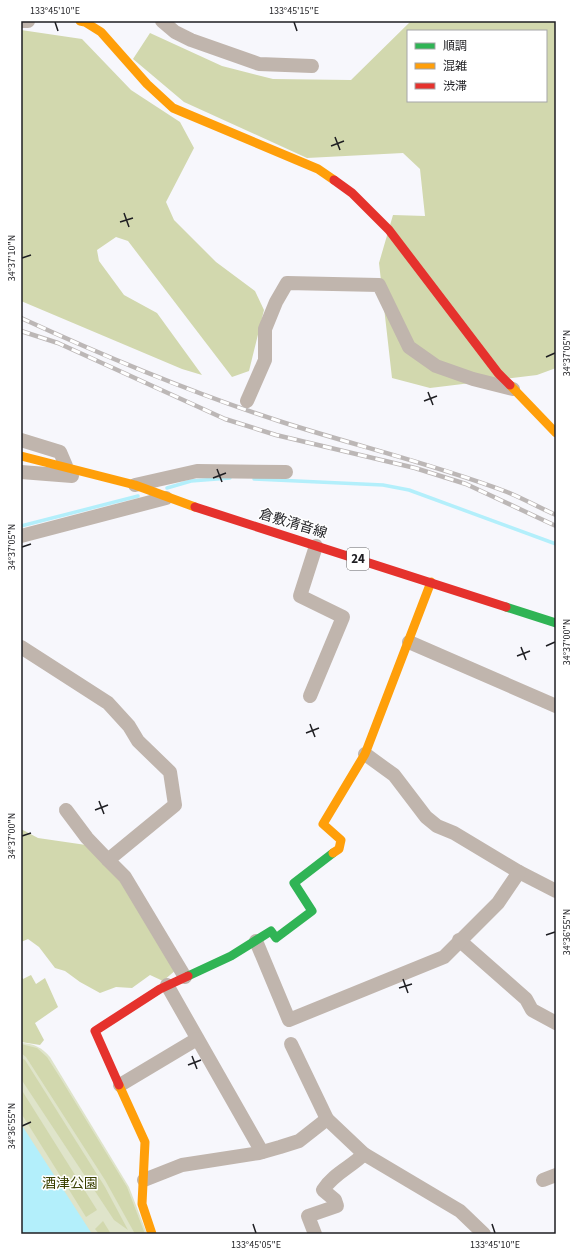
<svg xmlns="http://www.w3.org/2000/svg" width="577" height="1255" viewBox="0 0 577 1255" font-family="'Source Sans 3','Noto Sans JP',sans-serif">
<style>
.green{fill:#dfe4ca}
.forest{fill:#d2d8ae;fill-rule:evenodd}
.water{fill:#b3effb}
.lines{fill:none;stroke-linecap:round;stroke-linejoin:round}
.stream{stroke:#b3effb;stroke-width:3.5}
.street{stroke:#c0b5ad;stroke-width:14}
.fast{stroke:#30b455;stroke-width:9}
.slow{stroke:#ff9f0a;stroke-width:9}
.jam{stroke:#e5322d;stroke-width:9}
.rail-casing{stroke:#bcb7b6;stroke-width:4.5}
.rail{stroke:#fff;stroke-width:3;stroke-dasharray:9;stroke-linecap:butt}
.ticks{fill:none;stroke:#1e1e22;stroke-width:1.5}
.labels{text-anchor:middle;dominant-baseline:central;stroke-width:3;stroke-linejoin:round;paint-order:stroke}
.shield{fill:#fff;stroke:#626264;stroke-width:1}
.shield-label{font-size:13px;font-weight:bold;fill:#1e1e22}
.street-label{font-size:14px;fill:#1e1e22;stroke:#fff}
.park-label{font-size:14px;fill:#3a4000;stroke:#fff}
.neatline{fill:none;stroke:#1e1e22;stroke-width:1.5}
.ticks-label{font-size:10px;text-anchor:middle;fill:#1e1e22}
</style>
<rect width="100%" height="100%" fill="#f7f7fc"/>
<path class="green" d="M21,1043C34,1043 42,1048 50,1057L129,1187L147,1234H21Z"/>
<g class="forest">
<path d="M411,21H556V368L537,375L430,388L392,378L379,263L393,215L425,216L420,169L403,153L307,158L184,102L133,59L150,33L222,66L273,79L351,80ZM408,31H546V101H408Z"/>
<path d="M21,30L82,39L131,90L180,122L194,148L166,202L174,220L216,262L255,291L264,310L249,371L232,377L128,241L116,237L97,250L99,261L124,295L157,313L202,375L182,369L21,301Z"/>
<path d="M21,829L38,838L86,845L122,882L177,969L163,981L150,975L132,988L116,987L100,993L80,982L65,971L55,968L39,947L28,939L21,942Z"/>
<path d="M31,975L36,984L45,978L58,1007L35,1023L44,1040L40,1045L21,1042V976L23,979Z"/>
<path d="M21,1044L37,1048L47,1057L61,1079L127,1187L145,1234H135L105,1180L26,1057L21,1053Z"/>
<path d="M21,1058L25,1060L105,1187L128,1230L114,1220L21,1079Z"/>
<path d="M21,1089L97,1210L86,1217L21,1113Z"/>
<path d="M103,1221L111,1234H99L95,1229Z"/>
</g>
<path class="water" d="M21,1124L92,1234H21Z"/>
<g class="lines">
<g class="stream">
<path d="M254,479L383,485L409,490L556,544"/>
<path d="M167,488L191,481L230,478"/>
<path d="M21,526L138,496"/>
</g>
<g class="street">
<path d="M21,21H28"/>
<path d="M162,21L175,32L191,40L259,64L312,66"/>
<path d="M247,401L265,360V329L276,302L287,283L379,285L409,347L436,366L473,379L513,389"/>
<path d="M21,440L60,452L66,466"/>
<path d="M21,472L72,476"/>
<path d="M135,485L197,471L286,472"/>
<path d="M21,536L166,498"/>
<path d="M409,642L556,706"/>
<path d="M21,647L108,703L129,726L138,741L170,772L175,805L108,860L125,877L185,977"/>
<path d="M310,696L343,617L300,596L316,546"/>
<path d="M365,754L394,775L426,817L437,826L454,833L519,872L556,891"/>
<path d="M66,810L87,838L108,860"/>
<path d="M459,940L526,999L532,1010L556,1023"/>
<path d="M256,941L289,1020L444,957L498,903L519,872"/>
<path d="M167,985L262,1152"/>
<path d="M291,1044L327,1119L364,1154L460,1211L484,1234"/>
<path d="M120,1085L197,1039"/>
<path d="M144,1180L182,1165L259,1153L280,1147L299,1141L327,1119"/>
<path d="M543,1180L556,1175"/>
<path d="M315,1234L308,1216L337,1206L335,1200L323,1190C333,1174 351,1167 364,1154"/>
</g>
<g class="fast">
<path d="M506,607L556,623"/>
<path d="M188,976L231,956L271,931L276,938L312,911L294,883L333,853"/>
</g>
<g class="slow">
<path d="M80,21L85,22L101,32L147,84L173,108L318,169L334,180"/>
<path d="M510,385L556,433"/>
<path d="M21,456L135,485L195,507"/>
<path d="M333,853L339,849L341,840L323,824L365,754L431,582"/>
<path d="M119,1085L145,1142L142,1204L152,1234"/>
</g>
<g class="jam">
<path d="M334,180L352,193L389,230L498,373L510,385"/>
<path d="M195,507L506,607"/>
<path d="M119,1085L95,1031L160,989L188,976"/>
</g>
<g class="rail-casing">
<g id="rail">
<path d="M21,318C106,357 192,393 282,422C357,446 433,464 507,492C524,499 540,508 556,515"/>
<path d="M21,331L58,343L225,419L276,435L415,468L466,484L556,526"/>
</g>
</g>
<use href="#rail" class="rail"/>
</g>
<path class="ticks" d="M55,22L58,31M294,22L297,31M335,137L340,150M331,146L344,141M124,213L129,227M120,222L133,218M22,258L31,255M546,357L555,353M428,392L433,405M424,401L437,396M217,469L222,482M213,478L226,473M22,547L31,544M546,646L555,642M521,647L526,660M517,656L530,651M310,724L315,737M306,733L319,728M99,801L104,814M95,810L108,805M22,836L31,833M546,935L555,932M403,979L408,993M399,988L412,984M192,1056L197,1069M188,1065L201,1060M22,1126L31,1122M253,1224L256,1233M492,1224L495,1233"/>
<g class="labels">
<rect class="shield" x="347" y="548" width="22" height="22" rx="3"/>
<g class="shield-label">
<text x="358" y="559">24</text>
</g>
<g class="street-label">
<text transform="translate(293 524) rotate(17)">倉敷清音線</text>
</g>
<g class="park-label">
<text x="70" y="1184">酒津公園</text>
</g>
</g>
<rect width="577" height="1255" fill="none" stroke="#ffffff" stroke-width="44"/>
<rect x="407" y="30" width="140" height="72" fill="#ffffff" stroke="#a5a5a7"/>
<rect x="415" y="43" width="20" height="6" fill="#30b455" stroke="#a5a5a7"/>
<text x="443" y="50" font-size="12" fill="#1e1e22">順調</text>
<rect x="415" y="63" width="20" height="6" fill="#ff9f0a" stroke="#a5a5a7"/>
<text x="443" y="70" font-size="12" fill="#1e1e22">混雑</text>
<rect x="415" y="83" width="20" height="6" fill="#e5322d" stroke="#a5a5a7"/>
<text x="443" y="90" font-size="12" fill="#1e1e22">渋滞</text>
<rect x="22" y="22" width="533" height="1211" class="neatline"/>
<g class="ticks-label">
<text x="55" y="14">133°45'10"E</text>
<text x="294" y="14">133°45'15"E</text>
<text transform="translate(11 258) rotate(-90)" y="4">34°37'10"N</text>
<text transform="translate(566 353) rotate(-90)" y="4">34°37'05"N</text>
<text transform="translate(11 547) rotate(-90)" y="4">34°37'05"N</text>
<text transform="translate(566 642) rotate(-90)" y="4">34°37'00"N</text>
<text transform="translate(11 836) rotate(-90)" y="4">34°37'00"N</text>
<text transform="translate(566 932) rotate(-90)" y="4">34°36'55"N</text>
<text transform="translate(11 1126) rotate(-90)" y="4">34°36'55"N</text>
<text x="256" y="1248">133°45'05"E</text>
<text x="495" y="1248">133°45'10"E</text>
</g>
</svg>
